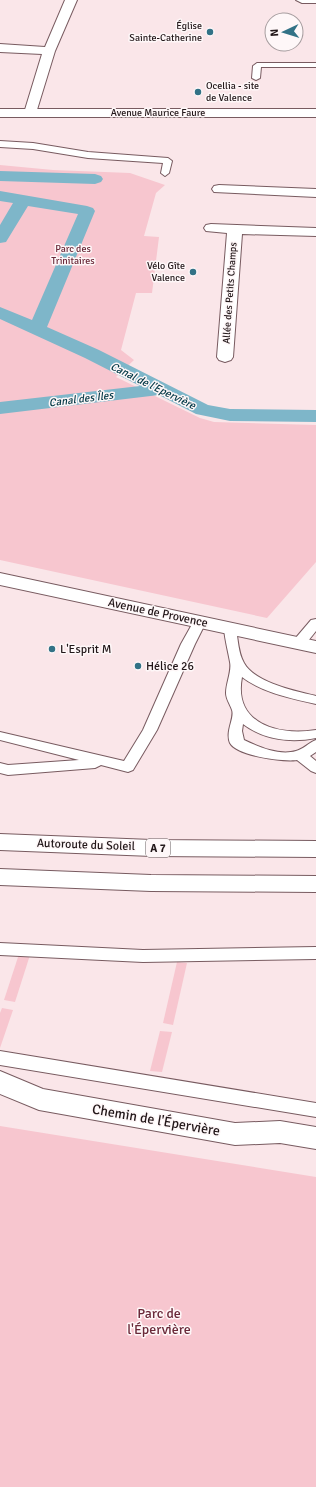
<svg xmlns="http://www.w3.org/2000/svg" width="316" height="1487" viewBox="0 0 316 1487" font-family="Signika,sans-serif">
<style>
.green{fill:#f7c6cf}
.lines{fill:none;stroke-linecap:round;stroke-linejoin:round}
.canal{fill:#7eb6c9;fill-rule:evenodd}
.lane-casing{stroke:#785b60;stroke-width:2}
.street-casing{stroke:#785b60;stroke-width:2}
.secondary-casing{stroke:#785b60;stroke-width:2}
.primary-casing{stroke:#785b60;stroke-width:2}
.highway-casing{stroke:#785b60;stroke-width:2}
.lane{fill:#fff;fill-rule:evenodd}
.street{fill:#fff;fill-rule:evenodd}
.secondary{fill:#fff;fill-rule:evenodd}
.primary{fill:#fff;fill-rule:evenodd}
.highway{fill:#fff;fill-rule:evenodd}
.poi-dot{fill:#327286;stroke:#fef7f8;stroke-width:1.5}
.labels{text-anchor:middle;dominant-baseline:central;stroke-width:3;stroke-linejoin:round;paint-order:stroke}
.far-poi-label{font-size:10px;fill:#221719;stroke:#fef7f8;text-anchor:end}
.far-street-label{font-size:10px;fill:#221719;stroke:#fef7f8}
.far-park-label{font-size:10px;fill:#6a2939;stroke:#fef7f8}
.far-water-label{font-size:11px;font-style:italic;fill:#013745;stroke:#fef7f8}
.shield{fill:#fef7f8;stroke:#645a5c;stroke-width:1}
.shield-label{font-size:11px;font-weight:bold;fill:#221719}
.street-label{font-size:12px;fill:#221719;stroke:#fef7f8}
.poi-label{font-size:12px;fill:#221719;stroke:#fef7f8;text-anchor:start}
.near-street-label{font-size:14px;fill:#221719;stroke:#fef7f8}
.near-park-label{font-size:14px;fill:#6a2939;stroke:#fef7f8}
</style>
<rect width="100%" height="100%" fill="#fae6e9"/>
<g class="green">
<path d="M0,165L53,170L130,173L165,185L156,193L144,236L159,237L152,293H136L121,350L134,360L116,377L200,418L214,422L316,425V562L267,618L0,560Z"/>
<path d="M19,954L30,955L15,1002L4,1000Z"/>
<path d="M177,962L187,963L173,1025L163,1023Z"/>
<path d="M2,1008L13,1010L0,1048V1013Z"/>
<path d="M160,1031L172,1032L162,1072L150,1071Z"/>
<path d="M0,1126L316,1177V1487H0Z"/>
</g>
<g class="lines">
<g class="canal">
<path d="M0,171L95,174L101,176L103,179L101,182L95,184L0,181Z"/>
<path d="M0,191L87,206L93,208L95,211L47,327L99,350L208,405L230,409L316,410V422L230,421L196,414L159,395L0,414V402L140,386L85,358L0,319V307L32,320L78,214L28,206L6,242L0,243V225L13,203L0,201Z"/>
</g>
<g class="lane-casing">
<g id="lane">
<path d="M257,63H316V67H261L260,78L256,80L252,78L253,66Z"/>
<path d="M0,141L33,143L88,152L168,158L172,161L169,173L165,176L161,173L163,163L88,158L33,149L0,147Z"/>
<path d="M200,618L205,619L206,622L195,644L157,730L133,770L128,772L101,765L95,768L8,775L0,773V763L8,765L79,760L0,740V732L124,761L143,730L181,644L195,619Z"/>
<path d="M316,619V631L304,646H294L292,643L294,640L311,620Z"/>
<path d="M230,625L235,626L236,629C238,639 238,653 244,663C255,683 295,691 316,696V704C290,698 263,693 242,677C233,724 278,736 316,730V738C291,743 264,740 243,724L242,731L244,740C259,747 279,756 296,751C304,749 308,743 316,740V752L310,756L316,761V773L311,771L297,760C284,762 237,756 230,743C225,731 235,718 232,710C230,704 226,699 226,693C226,683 232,671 230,662C228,651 225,640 224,629L225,626Z"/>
<path d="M0,943L143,950L316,947V959L143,962L0,955Z"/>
<path d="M0,1051L316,1103V1117L0,1065Z"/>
</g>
</g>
<g class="street-casing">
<g id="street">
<path d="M65,0H77L55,51L36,113L35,116H25L24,113L42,54L0,52V44L45,47Z"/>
<path d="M219,185L316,189V197L214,192L212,189L214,186Z"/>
<path d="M211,224L316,228V236L242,234L233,357L231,360L225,362L219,360L217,357L227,233L206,231L204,228L206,225Z"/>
<path d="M0,1071L43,1089L235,1123L280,1121L316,1127V1149L280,1143L235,1145L39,1110L0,1094Z"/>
</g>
</g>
<g class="secondary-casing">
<g id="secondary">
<path d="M296,0H316V3H302Z"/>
<rect x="0" y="109" width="316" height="8"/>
</g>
</g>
<g class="primary-casing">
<path id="primary" d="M0,573L316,641V653L0,585Z"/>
</g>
<g class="highway-casing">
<g id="highway">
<path d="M0,834L152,840L316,841V857L152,856L0,850Z"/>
<path d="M0,869L151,875L316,876V892L151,891L0,885Z"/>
</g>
</g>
<use href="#lane" class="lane"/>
<use href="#street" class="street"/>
<use href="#secondary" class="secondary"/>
<use href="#primary" class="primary"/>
<use href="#highway" class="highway"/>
</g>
<g class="poi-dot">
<circle cx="210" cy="32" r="4"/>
<circle cx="198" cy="92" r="4"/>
<circle cx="193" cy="272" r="4"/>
<circle cx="52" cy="649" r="4"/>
<circle cx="138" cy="666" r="4"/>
</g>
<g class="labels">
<g class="far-poi-label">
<text x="202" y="26">Église<tspan x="202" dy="12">Sainte-Catherine</tspan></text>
<text x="206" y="86" text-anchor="start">Ocellia - site<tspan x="206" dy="12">de Valence</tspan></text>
<text x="185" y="266">Vélo Gîte<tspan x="185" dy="12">Valence</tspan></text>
</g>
<g class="far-street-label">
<text x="158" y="113">Avenue Maurice Faure</text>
<text transform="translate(230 293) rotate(-86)">Allée des Petits Champs</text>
</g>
<g class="far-park-label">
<text x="73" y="249">Parc des<tspan x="73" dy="12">Trinitaires</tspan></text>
</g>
<g class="far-water-label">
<text transform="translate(153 386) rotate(26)">Canal de l'Epervière</text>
<text transform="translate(81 399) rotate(-7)">Canal des Îles</text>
</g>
<rect class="shield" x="146" y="839" width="24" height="18" rx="3"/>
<g class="shield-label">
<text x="158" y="848">A 7</text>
</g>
<g class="street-label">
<text transform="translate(158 613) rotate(12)">Avenue de Provence</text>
<text transform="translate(86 845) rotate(2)">Autoroute du Soleil</text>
</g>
<g class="poi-label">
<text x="60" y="649">L'Esprit M</text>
<text x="146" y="666">Hélice 26</text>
</g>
<g class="near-street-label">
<text transform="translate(156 1120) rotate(10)">Chemin de l'Épervière</text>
</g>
<g class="near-park-label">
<text x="159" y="1313">Parc de<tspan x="159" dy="16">l'Épervière</tspan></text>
</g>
</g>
<g transform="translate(284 32) rotate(266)"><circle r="19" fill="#fef7f8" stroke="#a69d9f"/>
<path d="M0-3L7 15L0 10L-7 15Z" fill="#327286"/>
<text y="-6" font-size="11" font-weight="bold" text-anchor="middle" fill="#221719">N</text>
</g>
</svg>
